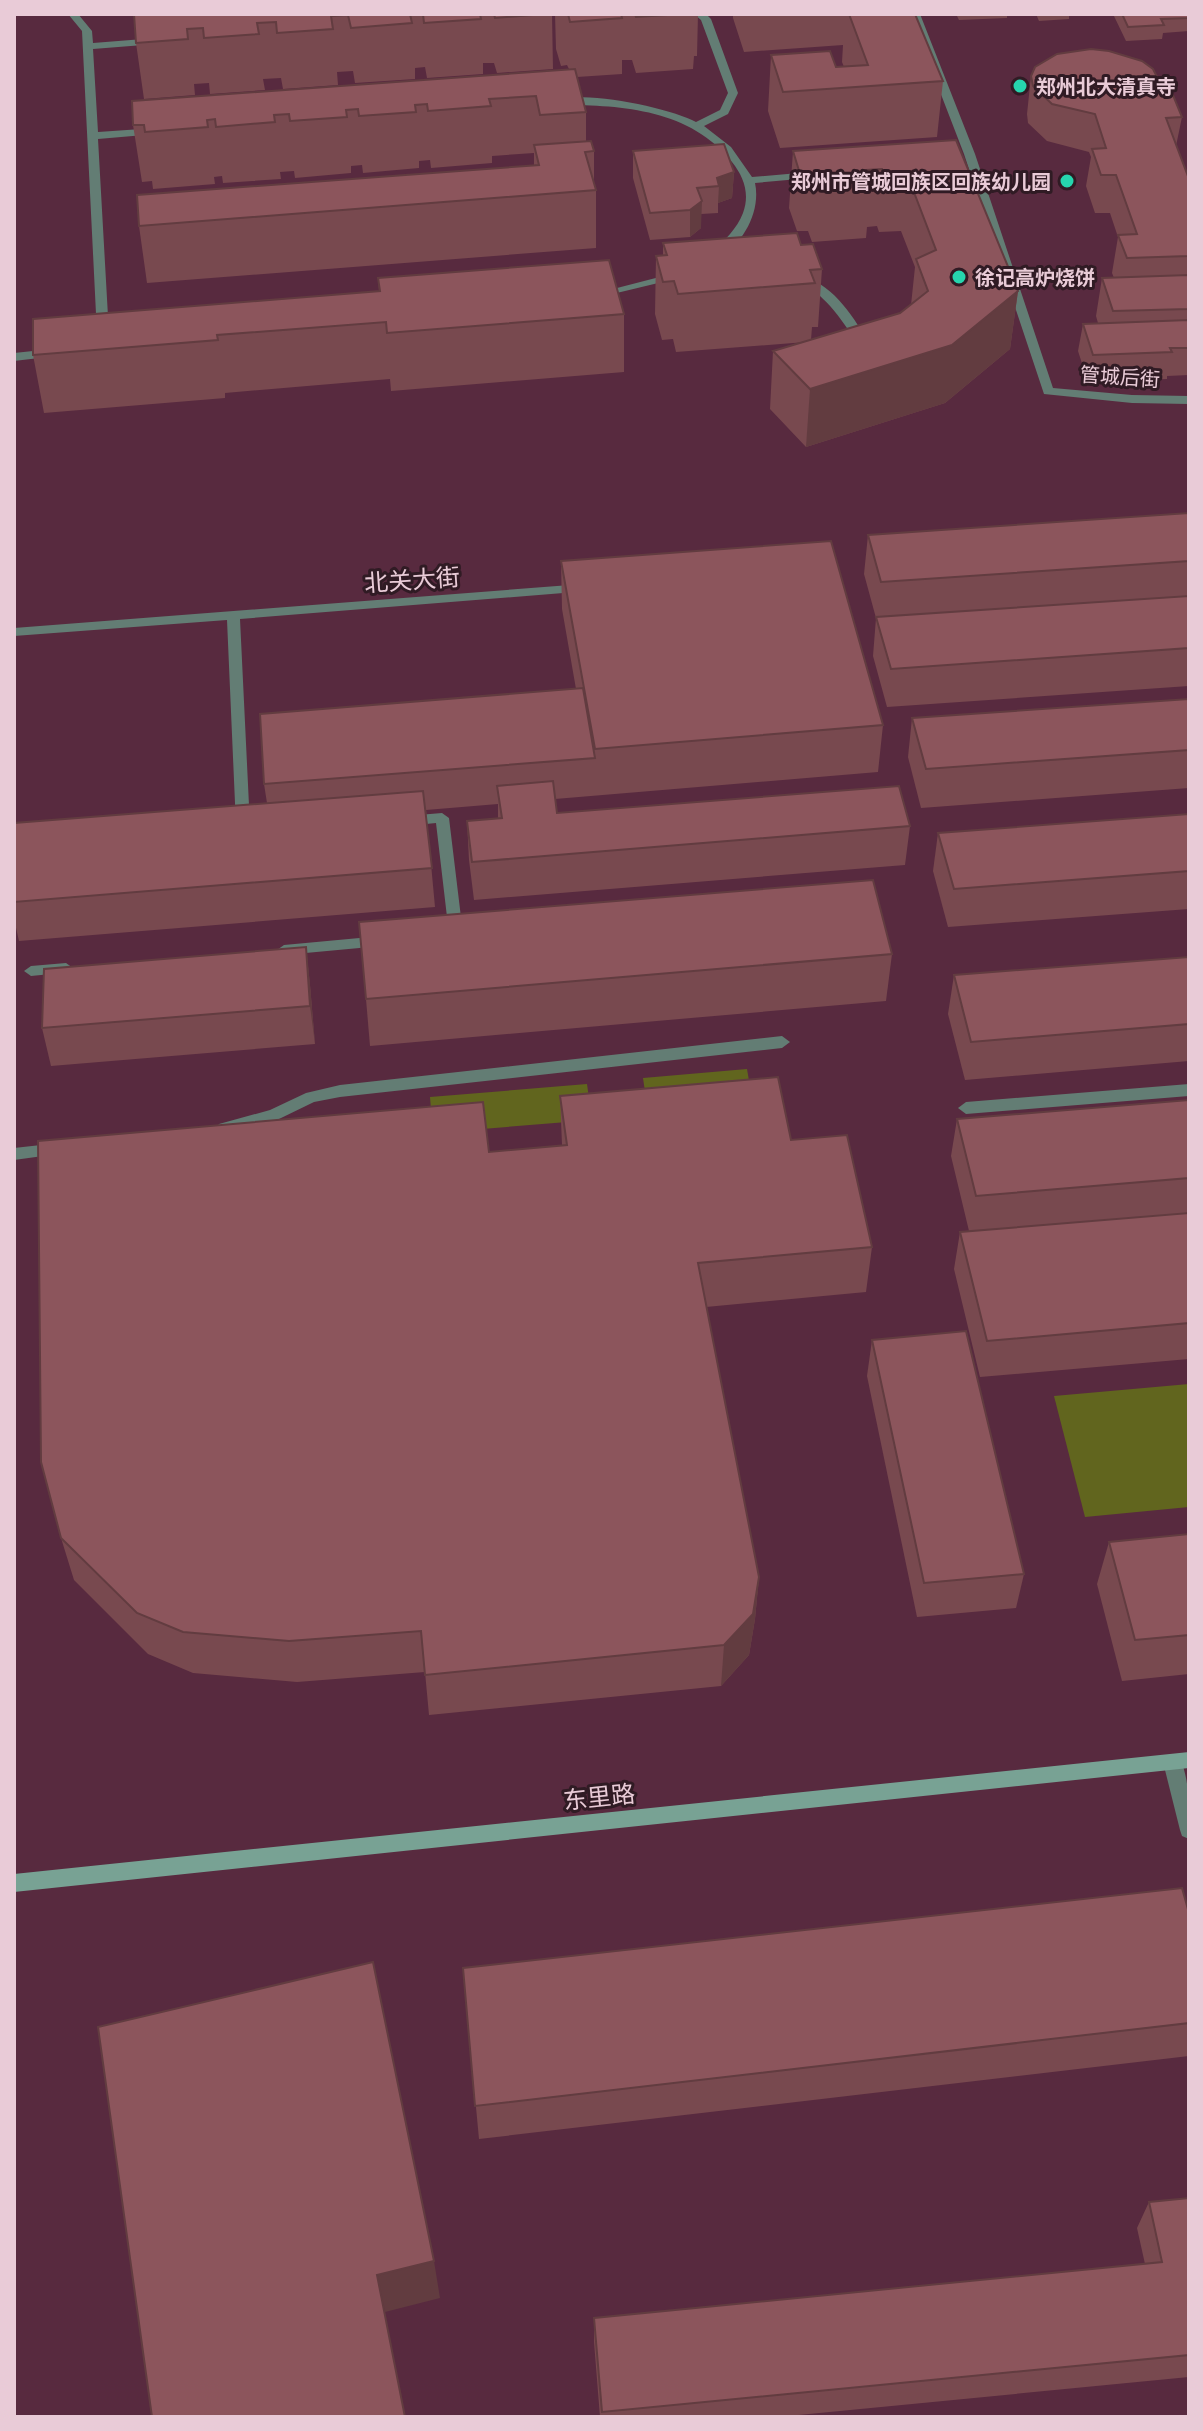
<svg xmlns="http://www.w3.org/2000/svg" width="1203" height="2431" viewBox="0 0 1203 2431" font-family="Lato,'Noto Sans SC',sans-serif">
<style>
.green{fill:#61651e}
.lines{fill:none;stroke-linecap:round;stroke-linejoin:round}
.lane{fill:#637d74;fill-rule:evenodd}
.street{fill:#637d74;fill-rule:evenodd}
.secondary{fill:#78a294;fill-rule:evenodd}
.wall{fill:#78494f}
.shaded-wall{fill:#623c40}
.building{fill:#8c555c;stroke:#623c40;stroke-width:2}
.poi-dot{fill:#26d5ae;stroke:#301b24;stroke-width:3}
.labels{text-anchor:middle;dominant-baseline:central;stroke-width:6;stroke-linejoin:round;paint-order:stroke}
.far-poi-label{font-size:20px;font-weight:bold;fill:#e9cbd7;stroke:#301b24;text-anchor:start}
.far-street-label{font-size:20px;fill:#e9cbd7;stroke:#301b24}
.street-label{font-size:24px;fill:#e9cbd7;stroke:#301b24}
</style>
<rect width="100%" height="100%" fill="#582a3f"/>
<g class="green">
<path d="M747,1069L753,1104L648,1112L643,1078Z"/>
<path d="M587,1084L592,1120L433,1133L430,1097Z"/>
<path d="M1189,1384V1507L1085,1517L1054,1396Z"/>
</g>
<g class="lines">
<g class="lane">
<path d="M68,14H78L92,31L93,43L156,38L161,41L156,44L93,49L98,132L156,128L161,131L156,134L98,139L109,334L103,338L97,334L82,31Z"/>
<path d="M694,14H706L711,19L738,93L728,114L704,126L731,147L752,177L810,172L815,175L810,178L755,183C761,210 744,244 719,256L713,253C724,240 737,229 743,213C750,194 744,177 732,162C691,110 623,105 562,105L557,102C580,88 672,109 696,122L720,110L728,93L701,20Z"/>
<path d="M675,273L679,274V278L596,298L590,295Z"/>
<path d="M804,276C835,287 855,318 870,346L868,348H860C843,321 828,298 800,281V277Z"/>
<path d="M52,349L56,350V356L14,361V353Z"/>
<path d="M583,584L589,588L588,591L240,619L250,826L243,831L236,826L227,620L14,636V628Z"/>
<path d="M442,813L449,818L463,934L456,939L449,934L436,823L406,826L399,821L406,816Z"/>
<path d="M381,936L388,941L381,946L284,955L277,950L284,945Z"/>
<path d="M66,963L73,968L71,972L31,976L24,971L31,966Z"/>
<path d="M782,1036L790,1042L782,1048L340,1097L314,1102L279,1119L225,1134L217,1128L219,1124L270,1110L306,1093L340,1085Z"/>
<path d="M1189,1084V1096L966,1114L958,1108L966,1102Z"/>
<path d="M59,1143L65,1145L67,1149L65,1153L14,1160V1148Z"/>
<path d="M1172,1754L1179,1756C1191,1782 1189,1811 1189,1839L1182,1836L1180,1830L1163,1762L1165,1756Z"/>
</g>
<path class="street" d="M910,14H920L975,154L1053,388L1132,395L1189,396V404L1132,403L1044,394L964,154Z"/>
<path class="secondary" d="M1189,1752V1768L14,1892V1874Z"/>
</g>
<g class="wall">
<path d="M134,14H552L553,69L497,73L494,63H483V74L427,78L425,67L415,68V79L355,83L353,71L337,72L338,85L283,89L281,78L263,79L265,90L210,94L209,83L194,84L195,95L144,99L136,43Z"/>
<path d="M555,14H698L697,56H694L693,69L636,73L632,60H622V74L577,77L586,112V141L594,151V184L596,190V248L147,283L139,226L534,165V153L492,156V163L431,168L430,160L419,161V168L363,173L362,165L351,166V173L295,178L294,171L280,172L281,179L223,183L222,176L214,177L215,184L153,189L152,181L142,182L133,125L569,69L567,65L561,66L556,49Z"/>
<path d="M733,14H915L943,81L937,137L780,148L768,111L771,55L836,67H844L842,62L843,45L744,52L733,18Z"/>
<path d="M956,14H1007V18L959,20Z"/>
<path d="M1036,14H1069V19L1039,21Z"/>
<path d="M1113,14H1189V31L1163,33L1162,39L1126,41Z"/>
<path d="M1031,76L1182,117L1176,146L1189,179V375L1167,376V379L1088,382L1078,351L1083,324L1098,323L1096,316L1102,278H1114L1112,273L1118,237L1110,213H1095L1086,186L1091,157L1089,152L1047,141L1028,123L1027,114Z"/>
<path d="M956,140L1018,291L1010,349L945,403L806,447L770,409L773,351L806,342L676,352L673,339L662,340L655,314L656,256H663V243L801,245L822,269L818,327H812L811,340L900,313L911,305L915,267L901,231L879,232L877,226L867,227L866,238L812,242L808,231H797L789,208L793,151Z"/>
<path d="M633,151L734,172L732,198L718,203V213L701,214V228L690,237L650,240L633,178Z"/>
<path d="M378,278L624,314V372L391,391L390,379L225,393V398L44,413L33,355L379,291Z"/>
<path d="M1189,513V686L887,707L873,656L876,618L864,574L868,535Z"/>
<path d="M561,561L883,725L878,772L555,799L557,813L910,826L905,865L474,900L469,860L467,821L498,818V804L426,810L435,907L19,941L14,919V823L267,803L264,784L576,689L562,609Z"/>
<path d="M1189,699V788L921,808L908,757L912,718Z"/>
<path d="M1189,814V909L948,927L933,871L938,833Z"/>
<path d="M306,947L310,985L315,1044L51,1066L42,1028Z"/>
<path d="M892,954L886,1001L370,1046L366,999Z"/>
<path d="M1189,957V1061L965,1080L948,1014L954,975Z"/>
<path d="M560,1096L791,1140L872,1247L866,1292L706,1307L759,1577L755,1619L749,1655L721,1686L429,1715L425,1672L297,1682L193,1673L148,1654L74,1580L61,1538L489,1152L562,1145Z"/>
<path d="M1189,1100V1359L980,1377L954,1269L960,1232L969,1231L951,1156L957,1119Z"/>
<path d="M872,1340L1024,1574L1016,1608L917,1617L867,1376Z"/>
<path d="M1189,1534V1674L1122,1681L1097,1584L1109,1542Z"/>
<path d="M1189,1913V2056L479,2139L463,1968Z"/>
<path d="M1189,2198V2377L778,2417H600L594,2342V2318L1145,2264L1137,2228L1149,2202Z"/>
</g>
<g class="shaded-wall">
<path d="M734,172L732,198L718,203L719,186L717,178Z"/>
<path d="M702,201L701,228L690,237V210Z"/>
<path d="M1018,291L1010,349L945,403L806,447L810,389Z"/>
<path d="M306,947L310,985L315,1044L310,1006Z"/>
<path d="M759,1577L755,1619L749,1655L721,1686L724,1645Z"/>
<path d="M434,2261L440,2298L385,2312L377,2275Z"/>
</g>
<g class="building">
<path d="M134,14H410L412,23L351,28L348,15L331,16L333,29L277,33L276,22L257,23L259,34L204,38L203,28L187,29L188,39L136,43Z"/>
<path d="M423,14H480L481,19L424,23Z"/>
<path d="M494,14H545L495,18Z"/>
<path d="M568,14H621L622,18L570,22Z"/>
<path d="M635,14H683L636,17Z"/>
<path d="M849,14H915L943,81L783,92L771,55L830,51L836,67L868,65Z"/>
<path d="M1122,14H1189V18L1161,19L1164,25L1128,27Z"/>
<path d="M1091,49L1109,51L1142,61L1153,69L1160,83H1168L1182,117L1166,118L1189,179V256L1127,258L1118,235L1137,234L1116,175H1101L1092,149L1106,148L1095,114L1052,104L1033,86L1031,76L1035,67L1057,54Z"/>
<path d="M575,69L586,112L540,115L536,96L489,99L491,106L428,111L427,104L415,105L416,112L359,116L358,109L346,110L347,117L290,121L289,114L274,115L275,122L216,127L215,119L207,120L208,127L145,132L144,125H133L132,101Z"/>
<path d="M956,140L1018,291L952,345L810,389L773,351L900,313L928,291L916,259L936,250L907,174L884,175L882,169L867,170L871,181L816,185L812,174H800L793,151Z"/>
<path d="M591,141L594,151L585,152L596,190L139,226L137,195L539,165L534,145Z"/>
<path d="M724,144L734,172L717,178L719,186L697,188L702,201L690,210L650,213L633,151Z"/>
<path d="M797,233L801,245L813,244L822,269L810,270L815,283L678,294L674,281L663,282L656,256L667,255L663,243Z"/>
<path d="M609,260L624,314L387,333L386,322L217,335L218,340L33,355V319L380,291L378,278Z"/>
<path d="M1189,275V309L1113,311L1102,278Z"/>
<path d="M1189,320V348H1170L1172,352L1093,355L1083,324Z"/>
<path d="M1189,513V561L881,582L868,535Z"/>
<path d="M831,541L883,725L595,749L561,561Z"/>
<path d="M1189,596V648L891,669L876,617Z"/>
<path d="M583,688L595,758L264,784L260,714Z"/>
<path d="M1189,699V750L926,769L912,718Z"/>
<path d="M553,781L557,813L899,786L910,826L472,862L467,821L502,818L497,786Z"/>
<path d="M423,791L432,868L14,902V823Z"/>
<path d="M1189,814V871L954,889L938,833Z"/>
<path d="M873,880L892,954L366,999L359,922Z"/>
<path d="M306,947L310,1006L42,1028L44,969Z"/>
<path d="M1189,957V1024L971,1042L954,975Z"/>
<path d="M778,1077L791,1140L847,1135L872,1247L698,1263L759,1577L753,1614L724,1645L425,1675L421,1631L289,1641L183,1632L137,1613L61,1538L41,1462L38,1141L483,1102L489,1152L567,1145L560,1096Z"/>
<path d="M1189,1100V1178L976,1196L957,1119Z"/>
<path d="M1189,1213V1323L987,1341L960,1232Z"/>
<path d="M966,1331L1024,1574L924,1583L872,1340Z"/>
<path d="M1189,1534V1635L1135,1640L1109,1542Z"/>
<path d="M1182,1888L1189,1913V2023L475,2106L463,1968Z"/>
<path d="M373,1962L434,2261L377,2275L405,2417H152L98,2027Z"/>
<path d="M1189,2198V2355L602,2412L594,2318L1162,2262L1149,2202Z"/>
</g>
<g class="poi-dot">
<circle cx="1020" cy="86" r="8"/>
<circle cx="1067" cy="181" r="8"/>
<circle cx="959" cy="277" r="8"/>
</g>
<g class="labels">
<g class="far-poi-label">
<text x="1036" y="86">郑州北大清真寺</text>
<text x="1051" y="181" text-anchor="end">郑州市管城回族区回族幼儿园</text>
<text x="975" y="277">徐记高炉烧饼</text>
</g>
<g class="far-street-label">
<text transform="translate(1120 376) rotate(4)">管城后街</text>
</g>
<g class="street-label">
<text transform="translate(412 579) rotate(-4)">北关大街</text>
<text transform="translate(599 1796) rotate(-6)">东里路</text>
</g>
</g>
<rect width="1203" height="2431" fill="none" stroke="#e9cbd7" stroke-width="32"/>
</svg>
